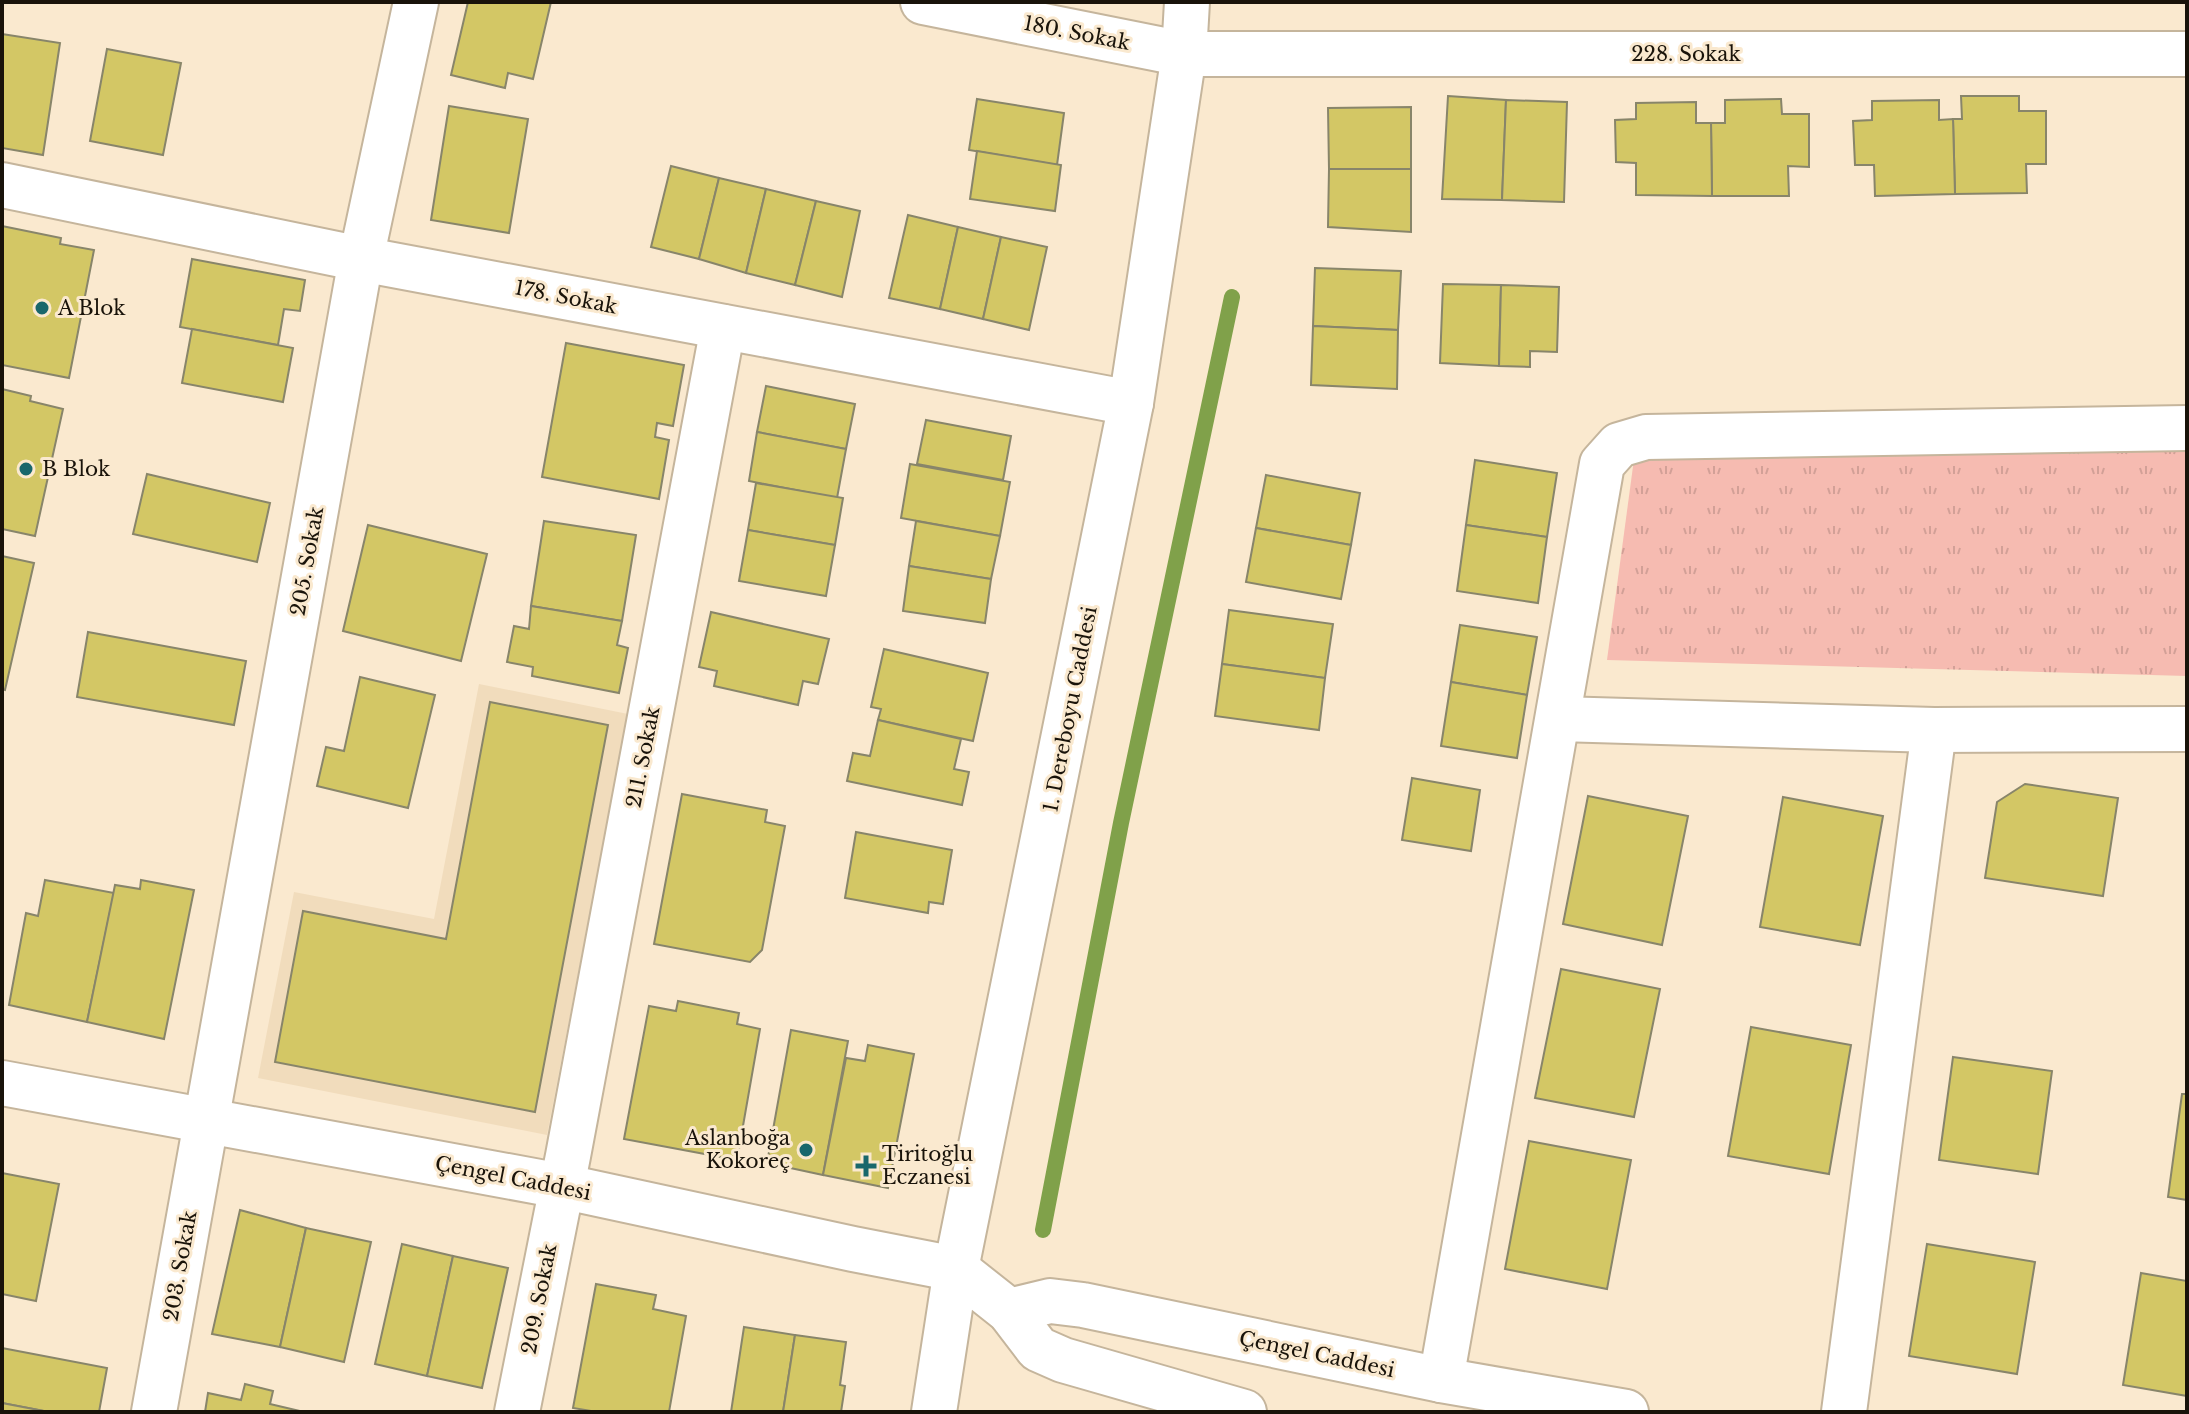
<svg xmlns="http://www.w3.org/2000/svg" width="2189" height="1414" viewBox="0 0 2189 1414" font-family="'Libre Baskerville',serif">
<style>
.built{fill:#f1dcbc}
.park{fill:url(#park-tufts)}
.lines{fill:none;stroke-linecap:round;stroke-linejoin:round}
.stream{stroke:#80a14a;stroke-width:16}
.building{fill:#d3c765;stroke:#88856a;stroke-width:2}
.street-casing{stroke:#c5b59c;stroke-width:48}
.secondary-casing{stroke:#c5b59c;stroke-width:48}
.street{stroke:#fff;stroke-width:44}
.secondary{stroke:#fff;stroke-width:44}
.poi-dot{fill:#19676b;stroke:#fae9cf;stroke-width:3}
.labels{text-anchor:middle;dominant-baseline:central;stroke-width:6;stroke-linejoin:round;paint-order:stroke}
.street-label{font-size:20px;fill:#19130a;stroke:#fae9cf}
.poi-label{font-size:20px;fill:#19130a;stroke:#fae9cf;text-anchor:start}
</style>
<defs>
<pattern id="park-tufts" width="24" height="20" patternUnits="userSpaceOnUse" patternTransform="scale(2)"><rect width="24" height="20" fill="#f6bbb1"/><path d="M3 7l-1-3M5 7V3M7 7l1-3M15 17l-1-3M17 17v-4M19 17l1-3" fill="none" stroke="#d2a097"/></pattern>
</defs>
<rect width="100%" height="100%" fill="#fae9cf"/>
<path class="built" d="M479,684L628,714L547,1135L258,1078L294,892L434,919Z"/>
<path class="park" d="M2187,444V676L1607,660L1634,459Z"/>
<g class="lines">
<path class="stream" d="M1043,1230L1121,823L1232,297"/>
</g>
<g class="building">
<path d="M468,2H551L533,79L508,73L505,88L451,75Z"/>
<path d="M2,34L60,43L43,155L2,148Z"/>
<path d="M107,49L181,63L163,155L90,141Z"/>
<path d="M1448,96L1506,100L1502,200L1442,199Z"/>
<path d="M1961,96H2019V111H2046V164H2026L2027,193L1955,194L1953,119H1962Z"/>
<path d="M977,99L1064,113L1057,165L969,150Z"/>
<path d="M1781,99L1782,114H1809V167L1788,166L1789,196H1712L1711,123H1725V100Z"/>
<path d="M1506,100L1567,102L1564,202L1502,200Z"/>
<path d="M1939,100V120L1953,119L1955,194L1875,196L1874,165H1855L1853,121L1872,120V101Z"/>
<path d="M1696,102V123H1711L1712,196L1636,195V163L1616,162L1615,120L1636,119V103Z"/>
<path d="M449,106L528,119L509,233L431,220Z"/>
<path d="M1411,107V169H1329L1328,108Z"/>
<path d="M977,151L1061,165L1055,211L970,199Z"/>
<path d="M671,166L719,178L699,259L651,247Z"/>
<path d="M1329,169H1411V232L1328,227Z"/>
<path d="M719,178L766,189L746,273L699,259Z"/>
<path d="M766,189L816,201L795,285L746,273Z"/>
<path d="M816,201L860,211L842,297L795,285Z"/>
<path d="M908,215L958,227L940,309L889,298Z"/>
<path d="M2,226L61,238L60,244L94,250L69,378L2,365Z"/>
<path d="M958,227L1001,237L983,319L940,309Z"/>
<path d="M1001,237L1047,247L1029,330L983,319Z"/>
<path d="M192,259L305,280L300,311L284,309L278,345L180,327Z"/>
<path d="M1315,268L1401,271L1398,330L1313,326Z"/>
<path d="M1443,284L1501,285L1499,366L1440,363Z"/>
<path d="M1501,285L1559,287L1557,352L1530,351V367L1499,366Z"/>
<path d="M1313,326L1398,330L1397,389L1311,385Z"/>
<path d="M192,329L293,348L283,402L182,383Z"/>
<path d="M566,343L684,365L673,426L657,423L655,437L669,440L659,499L542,477Z"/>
<path d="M766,386L855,404L846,449L757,432Z"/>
<path d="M2,389L31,396L30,401L63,409L35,536L2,529Z"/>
<path d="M926,420L1011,436L1003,480L917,464Z"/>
<path d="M757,432L846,449L837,498L749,481Z"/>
<path d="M1475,460L1557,473L1547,537L1466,525Z"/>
<path d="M910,464L1010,482L1000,536L901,518Z"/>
<path d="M147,474L270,503L257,562L133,534Z"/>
<path d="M1266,475L1360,493L1351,545L1256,528Z"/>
<path d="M756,483L843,498L835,545L748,530Z"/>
<path d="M544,521L636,535L622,621L531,606Z"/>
<path d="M916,521L1000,536L991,579L909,566Z"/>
<path d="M368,525L487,554L461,661L343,631Z"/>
<path d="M1466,525L1547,537L1538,603L1457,591Z"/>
<path d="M1256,528L1351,545L1341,599L1246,582Z"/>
<path d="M748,530L835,545L826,596L739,581Z"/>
<path d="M2,556L34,563L5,690L2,689Z"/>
<path d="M909,566L991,579L985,623L903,611Z"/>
<path d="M531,606L622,621L617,645L628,648L619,693L532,676L533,667L507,662L514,626L529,629Z"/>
<path d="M1229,610L1333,624L1325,678L1222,664Z"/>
<path d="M711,612L829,639L818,684L803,681L798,705L714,686L717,671L699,667Z"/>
<path d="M1460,625L1537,637L1527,695L1451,682Z"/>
<path d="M88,632L246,661L234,725L77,697Z"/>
<path d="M884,649L988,673L973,741L878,720L881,709L871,707Z"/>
<path d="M1222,664L1325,678L1319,730L1215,716Z"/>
<path d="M360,677L435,695L408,808L317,786L326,747L344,751Z"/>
<path d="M1451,682L1527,695L1517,758L1441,746Z"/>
<path d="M490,702L608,725L535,1112L275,1062L303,911L446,939Z"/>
<path d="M878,720L961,739L954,769L969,772L962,805L847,781L853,753L870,756Z"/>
<path d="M1412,778L1480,790L1471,851L1402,840Z"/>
<path d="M2025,784L2118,798L2103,896L1985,878L1997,802Z"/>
<path d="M682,794L767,810L765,822L785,826L762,950L750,962L654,944Z"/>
<path d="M1588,796L1688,816L1662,945L1563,924Z"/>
<path d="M1783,797L1883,816L1860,945L1760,927Z"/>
<path d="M856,832L952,850L943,904L929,902L928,913L845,898Z"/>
<path d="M45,880L114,893L87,1022L9,1005L26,913L38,916Z"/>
<path d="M141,880L194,890L164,1039L87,1022L115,885L140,889Z"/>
<path d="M1561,969L1660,989L1634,1117L1535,1098Z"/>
<path d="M678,1001L739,1013L737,1024L760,1029L737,1160L624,1139L649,1006L676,1011Z"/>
<path d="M1751,1027L1851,1045L1829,1174L1728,1156Z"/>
<path d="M791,1030L848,1041L823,1175L767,1163Z"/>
<path d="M868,1045L914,1054L888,1188L823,1175L846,1058L865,1061Z"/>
<path d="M1953,1057L2052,1071L2038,1174L1939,1160Z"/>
<path d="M2182,1094H2187V1200L2168,1197Z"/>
<path d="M1529,1141L1631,1160L1607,1289L1505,1269Z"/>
<path d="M2,1173L59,1184L36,1301L2,1294Z"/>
<path d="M240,1210L306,1228L280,1347L212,1334Z"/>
<path d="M306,1228L371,1242L344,1362L280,1347Z"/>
<path d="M402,1244L453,1256L427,1376L375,1364Z"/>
<path d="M1927,1244L2035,1262L2017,1374L1909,1356Z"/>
<path d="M453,1256L508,1268L482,1388L427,1376Z"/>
<path d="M2141,1273L2187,1281V1396L2123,1385Z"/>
<path d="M596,1284L656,1295L653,1309L686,1316L669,1412H597L573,1408Z"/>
<path d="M744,1327L795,1335L783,1412H731Z"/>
<path d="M795,1335L846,1342L840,1385L845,1386L841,1412H783Z"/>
<path d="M2,1348L107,1368L99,1412H49L2,1403Z"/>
<path d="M245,1384L273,1391L270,1404L304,1412H205L208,1393L241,1400Z"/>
<path d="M2,1403L49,1412H2Z"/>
</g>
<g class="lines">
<g class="street-casing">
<g id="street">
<path d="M923,2L1184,54H2187"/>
<path d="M2,185L361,259L1131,403"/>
<path d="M1559,719L1934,730L2187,729"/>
<path d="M1441,1380L1602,464L1619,445L1646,437L2187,428"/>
<path d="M154,1412L361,259L416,2"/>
<path d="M517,1412L568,1156L723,327"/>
<path d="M1844,1412L1934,730"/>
</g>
</g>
<g class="secondary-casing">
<g id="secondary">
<path d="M2,1083L561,1186L853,1249L956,1269L1009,1311L1038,1349L1063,1360L1244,1412"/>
<path d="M1009,1311L1050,1301L1083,1305L1441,1380L1626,1412"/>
<path d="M934,1412L956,1269L1131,403L1184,54L1187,2"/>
</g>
</g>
<use href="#street" class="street"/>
<use href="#secondary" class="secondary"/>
</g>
<g class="poi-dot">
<circle cx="42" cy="308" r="8"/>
<circle cx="26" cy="469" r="8"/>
<circle cx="806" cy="1150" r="8"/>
<path d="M862 1154h8v8h8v8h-8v8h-8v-8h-8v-8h8z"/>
</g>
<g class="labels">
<g class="street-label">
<text transform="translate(1077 33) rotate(11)">180. Sokak</text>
<text x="1686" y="54">228. Sokak</text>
<text transform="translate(566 297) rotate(11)">178. Sokak</text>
<text transform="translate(307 561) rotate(-80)">205. Sokak</text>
<text transform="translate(1070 709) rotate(-79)">1. Dereboyu Caddesi</text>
<text transform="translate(643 757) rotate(-79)">211. Sokak</text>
<text transform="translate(513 1178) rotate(11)">Çengel Caddesi</text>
<text transform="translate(180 1266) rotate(-80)">203. Sokak</text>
<text transform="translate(539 1299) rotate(-79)">209. Sokak</text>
<text transform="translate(1317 1354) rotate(12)">Çengel Caddesi</text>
</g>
<g class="poi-label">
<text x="58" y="308">A Blok</text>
<text x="42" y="469">B Blok</text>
<text x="790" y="1138" text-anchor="end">Aslanboğa<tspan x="790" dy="23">Kokoreç</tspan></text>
<text x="882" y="1154">Tiritoğlu<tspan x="882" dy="23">Eczanesi</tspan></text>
</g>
</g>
<rect width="2189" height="1414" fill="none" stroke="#19130a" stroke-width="8"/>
</svg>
